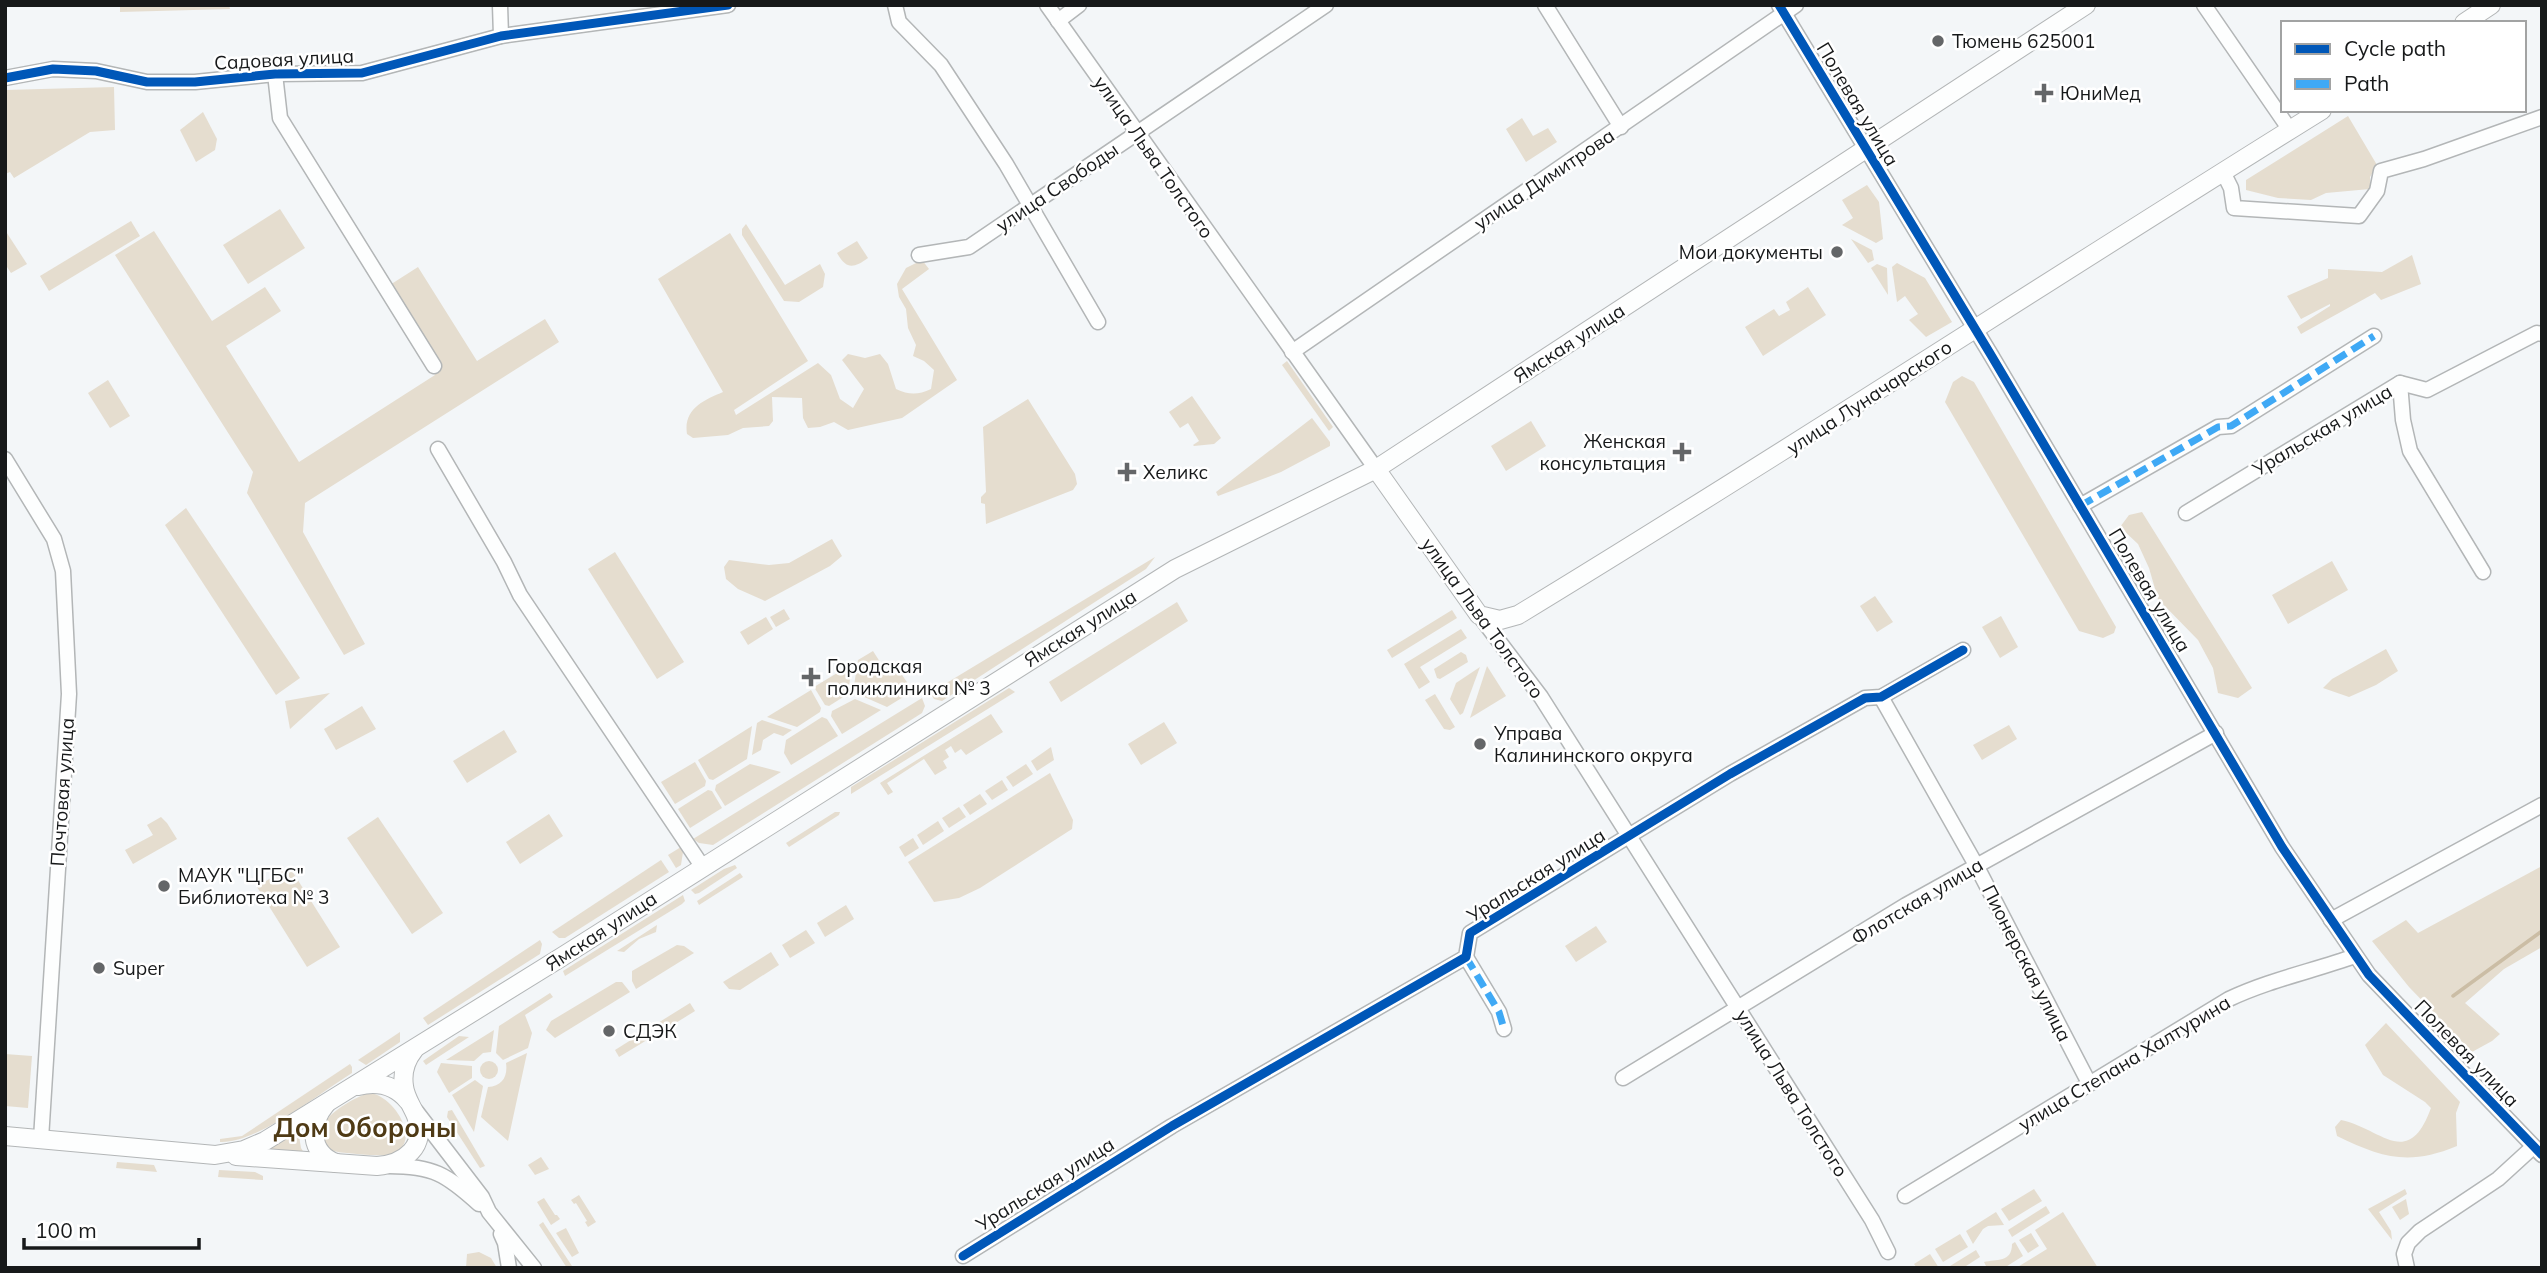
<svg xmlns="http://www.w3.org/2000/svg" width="2547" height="1273" viewBox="0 0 2547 1273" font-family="Mulish,sans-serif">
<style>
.green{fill:#e5ddcf}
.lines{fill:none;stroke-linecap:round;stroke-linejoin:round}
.stream{stroke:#cbbda5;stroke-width:3.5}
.minor-casing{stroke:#b3b6b7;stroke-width:17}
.major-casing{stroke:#b3b6b7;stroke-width:20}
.minor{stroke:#fdfefe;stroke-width:14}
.major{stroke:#fdfefe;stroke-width:18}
.quiet{stroke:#3fa9f5;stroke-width:7;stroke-dasharray:14 7;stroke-linecap:butt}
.cycleway-casing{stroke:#fff;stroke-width:13}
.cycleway{stroke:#0057b8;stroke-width:9}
.poi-dot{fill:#646668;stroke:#fff;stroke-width:2.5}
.labels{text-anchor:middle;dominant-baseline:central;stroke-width:5;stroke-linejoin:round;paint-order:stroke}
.poi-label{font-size:19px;fill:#17191a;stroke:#fff;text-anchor:start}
.street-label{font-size:19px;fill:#17191a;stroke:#fff}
.district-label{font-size:26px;font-weight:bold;fill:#4f3a15;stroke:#fff}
</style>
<rect width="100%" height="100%" fill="#f3f6f8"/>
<g class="green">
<path d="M120,5H229L230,9L120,12Z"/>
<path d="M114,87L115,130L90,132L14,178L10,172L5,174V90Z"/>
<path d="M203,112L217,139L215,150L196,162L180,130Z"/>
<path d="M2348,116L2377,165L2370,177V189L2326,193L2311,200L2278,198L2246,190V180Z"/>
<path d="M1522,118L1533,136L1548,128L1557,142L1526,162L1506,129Z"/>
<path d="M1867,185L1879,202L1883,239L1876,243L1842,225L1853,218L1842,200Z"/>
<path d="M280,209L305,248L248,284L223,245Z"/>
<path d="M131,221L140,236L49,291L40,276Z"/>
<path d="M746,224L785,285L820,264L825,274L823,287L799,302L784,301L742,235V229Z"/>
<path d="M5,230L27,264L11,273L5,264Z"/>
<path d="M154,231L212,321L265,287L281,311L226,346L299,462L435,375L382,290L418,267L477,361L545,319L559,342L305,503L303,532L365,644L344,655L247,493L253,472L115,255Z"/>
<path d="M730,233L808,361L734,410L736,415L818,363L831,375L840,399L853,408L864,389L842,360L848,354L865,358L880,354L888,364L896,389C909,395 918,395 931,389L934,370L924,361L913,356L916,345L908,328L906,309L899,297L897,284L906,268L922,260L929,269L902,289L957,380L902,418L848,430L834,422L820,427L808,428L803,418L802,398L772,397L773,421L769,426L743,428L728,435L693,438L687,434C683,409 704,400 723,392L658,279Z"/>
<path d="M1851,239L1872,250L1874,260L1868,263Z"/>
<path d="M857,241L868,258C853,269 846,269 837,253Z"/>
<path d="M2412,255L2421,284L2381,300L2375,293L2301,334L2297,327L2330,306V304L2301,319L2287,296L2328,278V269L2382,272Z"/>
<path d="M1897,263L1925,278L1952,322L1926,337L1909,320L1918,314L1905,296L1897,302L1892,267Z"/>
<path d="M1877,264L1887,268L1888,295L1871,268Z"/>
<path d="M1808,287L1826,315L1763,356L1745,327L1774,309L1779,316L1790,310L1786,302Z"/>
<path d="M1287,361L1333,427L1329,431L1282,365Z"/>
<path d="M1962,376L1974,382L2116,627L2114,633L2103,638L2079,631L1945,402L1953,382Z"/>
<path d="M108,380L130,416L110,428L88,393Z"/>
<path d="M1192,396L1221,438L1214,444L1194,446L1193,445L1199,441L1188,423L1180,428L1169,412Z"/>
<path d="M1028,399L1075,474L1077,484L1073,490L986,524L985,504L981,503V497L986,492L983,427Z"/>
<path d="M1312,418L1330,442V446L1281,472L1218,496L1216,492Z"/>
<path d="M1531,421L1546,446L1506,471L1491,446Z"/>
<path d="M186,508L300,678L276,695L165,525Z"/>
<path d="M2142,512L2252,688L2238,698L2218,693L2213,668L2198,640L2158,599L2149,568L2138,544L2120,527L2129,515Z"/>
<path d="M832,539L842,556L830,566L765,601L738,589L726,579L724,567L729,560L769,565L789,563Z"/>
<path d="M615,552L684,662L657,679L588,569Z"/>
<path d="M1155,557L1146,569L942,701L934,699L930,693Z"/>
<path d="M2332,561L2348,590L2288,624L2272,595Z"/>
<path d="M1875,596L1893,622L1877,632L1860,606Z"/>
<path d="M1177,602L1188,621L1061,702L1049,682Z"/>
<path d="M784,609L790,619L776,627L770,617Z"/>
<path d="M1452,610L1457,618L1392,658L1387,650Z"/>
<path d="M2001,616L2018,647L2000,658L1982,627Z"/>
<path d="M766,617L773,629L748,645L740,632Z"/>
<path d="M1461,629L1467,638L1420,667L1430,682L1419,689L1404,664Z"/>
<path d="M2386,649L2398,671L2376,685L2349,697L2323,688L2332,679Z"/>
<path d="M873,651L889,676L900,672L913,691L887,707L853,692L858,660Z"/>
<path d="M1461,652L1466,655L1468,662L1440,679L1437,678L1434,669Z"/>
<path d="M852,664L848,694L829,706L825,705L814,687Z"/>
<path d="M1487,666L1506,696L1470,718Z"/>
<path d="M1480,667L1463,713L1460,715L1450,699L1456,683Z"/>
<path d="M1009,688L1015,692L851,794V787Z"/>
<path d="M811,690L821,708L820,712L797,727L767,717Z"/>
<path d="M330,693L290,729L285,701Z"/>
<path d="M1435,694L1455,727L1450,730L1444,729L1425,700Z"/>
<path d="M922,698L925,706L922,713L713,845L699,843L693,839Z"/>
<path d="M855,699L881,710L842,734L831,716L832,711Z"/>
<path d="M362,706L376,729L336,750L324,729Z"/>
<path d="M991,714L1003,732L966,755L961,749L955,753L951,746L945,750L949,757L943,761L947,768L935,775L924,759L887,783L893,792L888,795L880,783Z"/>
<path d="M822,717L827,719L838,736L791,765L784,753L786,740Z"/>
<path d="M762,720L792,730L783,736L774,733L763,740L761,750L752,755L757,723Z"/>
<path d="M1164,722L1177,743L1141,765L1128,744Z"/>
<path d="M2009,725L2017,739L1982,760L1973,745Z"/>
<path d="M752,726L747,759L713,780L709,779L698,760Z"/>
<path d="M504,730L517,752L467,783L453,761Z"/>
<path d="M1051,747L1054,760L1037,771L1031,761Z"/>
<path d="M695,762L706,781L705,786L675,804L661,782Z"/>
<path d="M750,764L781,772L725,806L715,790L716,785Z"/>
<path d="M1026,764L1033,774L1013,787L1006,777Z"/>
<path d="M1050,773L1073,820L1072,829L980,888L959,898L934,902L908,862Z"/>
<path d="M1002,780L1008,790L992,800L985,791Z"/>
<path d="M708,790L712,791L722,808L690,828L678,809Z"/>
<path d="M980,794L987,804L970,815L963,805Z"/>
<path d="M959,807L966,817L949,828L942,818Z"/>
<path d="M835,812H840L839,815L789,847L786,843Z"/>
<path d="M549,814L563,836L520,864L506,842Z"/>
<path d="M161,817L167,823L177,839L133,864L125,850L153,835L147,825Z"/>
<path d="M378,817L443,913L412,934L347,838Z"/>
<path d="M938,821L944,831L923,845L917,835Z"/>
<path d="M913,838L919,848L905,857L899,847Z"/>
<path d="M681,847L683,852L681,865L676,868L668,855Z"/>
<path d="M661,860L669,872L565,938H559L552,932Z"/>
<path d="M735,865L737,868L699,893L695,894L691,890L724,869Z"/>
<path d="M289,866L340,947L307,967L257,887Z"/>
<path d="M2542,866V947L2504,969L2465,1003L2500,1034L2492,1041L2472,1052L2409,987L2372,941L2406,920L2418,933Z"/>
<path d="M740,873L743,877L699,905L697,901Z"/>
<path d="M683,895L685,901L682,904L565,976L563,971Z"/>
<path d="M846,905L854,919L825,937L817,923Z"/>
<path d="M657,925L656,932L639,939L624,952L617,951Z"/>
<path d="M1596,926L1607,942L1576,962L1565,946Z"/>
<path d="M806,930L815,943L790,958L782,945Z"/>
<path d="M540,940L542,944L540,954L428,1025L423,1018Z"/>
<path d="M677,945L684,946L694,953L636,989L632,981V971Z"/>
<path d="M771,952L779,965L740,990L729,989L723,982Z"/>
<path d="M616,982H622L630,992L555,1038L546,1030L551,1021Z"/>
<path d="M550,993L553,997L525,1015L532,1033L528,1048L503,1060L496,1053L499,1026Z"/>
<path d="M690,1003L695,1011L658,1034L653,1026Z"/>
<path d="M2386,1023L2460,1102L2456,1113L2457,1146C2409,1166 2382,1158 2337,1136L2335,1127L2341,1120C2381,1128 2408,1171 2431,1108L2425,1102L2383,1075L2365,1045Z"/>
<path d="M494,1030L491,1052L483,1053L474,1061L446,1060Z"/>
<path d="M400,1032V1042L366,1065L358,1060Z"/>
<path d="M642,1033L647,1040L619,1057L615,1050Z"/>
<path d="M459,1036L469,1037L426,1065L423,1061Z"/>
<path d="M527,1053L508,1141L481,1117L488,1087C502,1086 508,1077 506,1063Z"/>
<path d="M5,1054L32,1056L28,1108L5,1106Z"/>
<circle cx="489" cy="1070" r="9"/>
<path d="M441,1063L472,1066V1078L449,1093L437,1072Z"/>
<path d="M350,1064L352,1067V1073C320,1093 256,1144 220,1142V1139L242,1136Z"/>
<path d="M475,1080L483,1086L474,1132L452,1095Z"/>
<path d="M369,1093C393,1094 425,1144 391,1154C378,1157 361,1154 347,1153C332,1152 324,1149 322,1133C321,1127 320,1128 324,1123C332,1111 355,1097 369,1093Z"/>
<path d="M452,1110L485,1166L480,1168L447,1117L448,1111Z"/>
<path d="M298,1130L301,1148L306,1156L255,1149Z"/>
<path d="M541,1157L549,1169L535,1175L528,1165Z"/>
<path d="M117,1162L154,1165L157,1172L116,1168Z"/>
<path d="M219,1170L255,1172L263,1176V1180L218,1177Z"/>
<path d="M2034,1189L2042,1201L2009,1221L2001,1209Z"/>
<path d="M2405,1189L2407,1194L2379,1212L2391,1231L2392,1240L2368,1209Z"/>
<path d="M579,1195L596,1222L588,1227L585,1222L587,1221L576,1203L574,1204L571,1200Z"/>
<path d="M544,1198L555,1215H557L560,1219L551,1225L537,1202Z"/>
<path d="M2406,1199L2409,1214L2400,1220L2392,1207Z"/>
<path d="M2046,1206L2050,1213L2012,1237L2008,1230Z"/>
<path d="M1996,1212L2004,1225L1988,1226L1983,1229L1973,1244L1966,1231Z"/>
<path d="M2063,1212L2098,1268H2016L2047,1249L2035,1230Z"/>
<path d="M543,1222L572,1266L567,1268L539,1225Z"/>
<path d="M566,1228L579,1253L572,1257L556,1233Z"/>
<path d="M2031,1233L2039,1246L2028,1253L2019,1240Z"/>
<path d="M1960,1234L1968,1247L1943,1262L1935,1249Z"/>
<path d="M2015,1242L2023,1256L2004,1268H1987L1984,1262C1996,1259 2012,1263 2012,1244Z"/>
<path d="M1976,1250L1980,1257L1963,1268H1951L1950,1266Z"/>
<path d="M479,1252L491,1258L497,1268H466L467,1254Z"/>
<path d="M1930,1254L1939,1268H1917L1914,1264Z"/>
</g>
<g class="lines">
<path class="stream" d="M2453,996L2542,931"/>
<g class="minor-casing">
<g id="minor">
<path d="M500,5L501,36"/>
<path d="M895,5L899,22L941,65L1006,164L1098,322"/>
<path d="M1047,5L1376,469"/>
<path d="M1545,5L1621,127"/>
<path d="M1779,5L1991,355L2282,847L2369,975L2542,1155"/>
<path d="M2204,5L2290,130"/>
<path d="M1058,21L1079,5"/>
<path d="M275,74L280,118L434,366"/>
<path d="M5,78L53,69L96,71L147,82H195L275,74L362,73L501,36L728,5"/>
<path d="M2223,172L2231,188L2234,208L2359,216L2377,191L2381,171L2424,159L2542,117"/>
<path d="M919,255L969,247L1326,5"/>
<path d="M1292,352L1796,5"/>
<path d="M2400,383L2403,420L2410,451L2483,572"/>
<path d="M438,449L504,562L520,595L702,866"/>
<path d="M5,459L54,539L63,571L69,694L41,1139"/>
<path d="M2080,506L2218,427L2231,426L2374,336"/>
<path d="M2186,513L2400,383L2427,390L2537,333L2542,334"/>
<path d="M1479,615L1541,697L1872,1220L1888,1252"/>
<path d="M1881,697L1976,865L2089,1083"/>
<path d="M2331,920L2542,805"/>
<path d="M1466,957L1499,1012L1504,1029"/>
<path d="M1623,1078L1906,905L2216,733"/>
<path d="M416,1111L482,1197L489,1212L534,1268"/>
<path d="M389,1166C433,1166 446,1174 479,1204"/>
<path d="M1905,1196L2229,999C2269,980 2313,971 2355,956"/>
<path d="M501,1234L505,1243L509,1268"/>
<path d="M963,1256L1172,1126L1466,957L1470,933L1730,774L1865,698L1881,697L1963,650"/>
<path d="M2407,1268L2404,1254L2408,1243L2420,1231L2498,1179L2533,1147"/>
</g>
</g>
<g class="major-casing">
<g id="major">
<path d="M2464,23L2491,5"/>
<path d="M1376,469L1479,615L1500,620L1518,615C1788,451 2053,277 2322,110"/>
<path d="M358,1086C378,1081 395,1085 408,1101"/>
<path d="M326,1104C309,1124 309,1153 336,1163"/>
<path d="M5,1136L215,1155L244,1150L265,1141L560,958L1175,569L1376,469L2086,5"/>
<path d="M236,1156L377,1166C404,1164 428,1146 416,1116C412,1106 405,1097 404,1086C402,1073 406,1060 414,1050"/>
</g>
</g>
<use href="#minor" class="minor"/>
<use href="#major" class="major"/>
<g class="quiet">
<path d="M2080,506L2218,427L2231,426L2374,336"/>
<path d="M1466,957L1499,1012L1504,1029"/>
</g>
<g class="cycleway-casing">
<g id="cycleway">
<path d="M1779,5L1991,355L2282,847L2369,975L2542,1155"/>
<path d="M5,78L53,69L96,71L147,82H195L275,74L362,73L501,36L728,5"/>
<path d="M963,1256L1172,1126L1466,957L1470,933L1730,774L1865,698L1881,697L1963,650"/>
</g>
</g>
<use href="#cycleway" class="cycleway"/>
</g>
<g class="poi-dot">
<circle cx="1938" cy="41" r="7"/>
<path d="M2040.5 82.5h7v7h7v7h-7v7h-7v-7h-7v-7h7z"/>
<circle cx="1837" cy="252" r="7"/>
<path d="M1678.5 441.5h7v7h7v7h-7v7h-7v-7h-7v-7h7z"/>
<path d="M1123.5 461.5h7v7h7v7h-7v7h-7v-7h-7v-7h7z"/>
<path d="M807.5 666.5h7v7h7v7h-7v7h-7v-7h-7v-7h7z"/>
<circle cx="1480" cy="744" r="7"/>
<circle cx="164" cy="886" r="7"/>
<circle cx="99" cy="968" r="7"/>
<circle cx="609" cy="1031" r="7"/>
</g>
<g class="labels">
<g class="poi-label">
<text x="1952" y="41">Тюмень 625001</text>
<text x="2060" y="93">ЮниМед</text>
<text x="1823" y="252" text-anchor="end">Мои документы</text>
<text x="1666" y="441" text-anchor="end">Женская<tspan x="1666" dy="22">консультация</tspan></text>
<text x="1143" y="472">Хеликс</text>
<text x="827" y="666">Городская<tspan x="827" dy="22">поликлиника № 3</tspan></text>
<text x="1494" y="733">Управа<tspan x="1494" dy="22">Калининского округа</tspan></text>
<text x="178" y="875">МАУК "ЦГБС"<tspan x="178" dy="22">Библиотека № 3</tspan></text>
<text x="113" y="968">Super</text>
<text x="623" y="1031">СДЭК</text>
</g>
<g class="street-label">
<text transform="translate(284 59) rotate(-3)">Садовая улица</text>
<text transform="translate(1858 104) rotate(59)">Полевая улица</text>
<text transform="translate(1154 157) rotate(55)">улица Льва Толстого</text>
<text transform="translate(1544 179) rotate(-34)">улица Димитрова</text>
<text transform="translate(1057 187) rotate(-34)">улица Свободы</text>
<text transform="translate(1569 343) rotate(-33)">Ямская улица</text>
<text transform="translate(1869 397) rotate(-33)">улица Луначарского</text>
<text transform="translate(2322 430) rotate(-31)">Уральская улица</text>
<text transform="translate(2150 590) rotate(59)">Полевая улица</text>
<text transform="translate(1483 618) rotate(54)">улица Льва Толстого</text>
<text transform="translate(1080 628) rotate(-32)">Ямская улица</text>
<text transform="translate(62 792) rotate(-86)">Почтовая улица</text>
<text transform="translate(1536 875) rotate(-32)">Уральская улица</text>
<text transform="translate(1917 901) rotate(-31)">Флотская улица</text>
<text transform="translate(601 931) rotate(-33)">Ямская улица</text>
<text transform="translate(2027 963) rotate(63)">Пионерская улица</text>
<text transform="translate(2467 1053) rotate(46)">Полевая улица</text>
<text transform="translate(2124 1063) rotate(-31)">улица Степана Халтурина</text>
<text transform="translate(1792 1093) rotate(58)">улица Льва Толстого</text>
<text transform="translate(1045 1184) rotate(-32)">Уральская улица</text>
</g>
<g class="district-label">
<text x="365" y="1127">Дом Обороны</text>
</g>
</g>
<rect width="2547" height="1273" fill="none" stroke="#17191a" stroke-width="14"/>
<rect x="2281" y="21" width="245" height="91" fill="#ffffff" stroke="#a2a3a3" stroke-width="2"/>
<rect x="2295" y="44" width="35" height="10" fill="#0057b8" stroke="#a2a3a3" stroke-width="2"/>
<text x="2344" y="56" font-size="21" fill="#17191a">Cycle path</text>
<rect x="2295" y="79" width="35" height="10" fill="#3fa9f5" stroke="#a2a3a3" stroke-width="2"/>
<text x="2344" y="91" font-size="21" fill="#17191a">Path</text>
<path d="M24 1238v10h175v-10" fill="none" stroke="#17191a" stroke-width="3.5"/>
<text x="35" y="1238" font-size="21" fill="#17191a" stroke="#ffffff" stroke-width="5" paint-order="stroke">100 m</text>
</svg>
